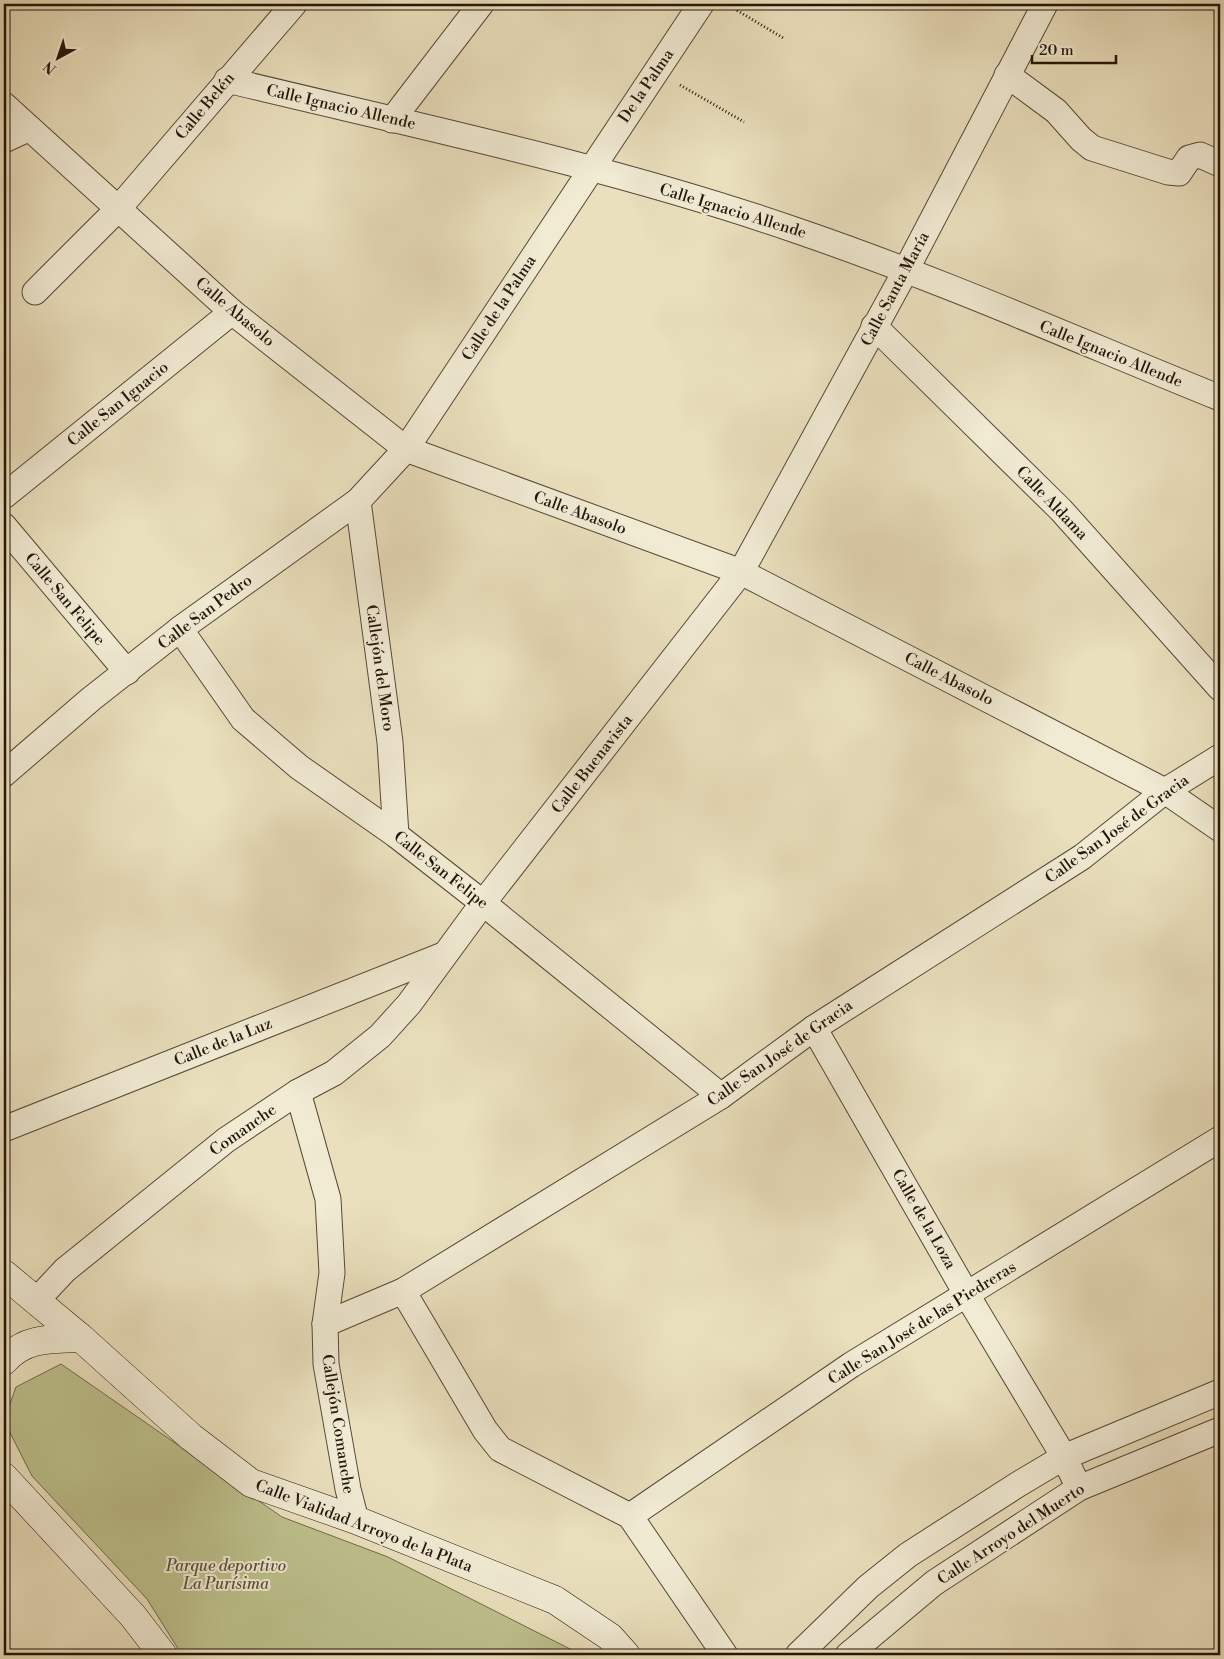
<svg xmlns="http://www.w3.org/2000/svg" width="1224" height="1659" viewBox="0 0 1224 1659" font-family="'Libre Bodoni',serif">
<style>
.green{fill:#bdc18d;stroke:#706b4c}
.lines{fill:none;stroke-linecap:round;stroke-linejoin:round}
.street-casing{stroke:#564837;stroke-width:27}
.secondary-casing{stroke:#24150a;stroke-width:29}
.path{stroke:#24150a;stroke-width:3;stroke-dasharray:1 2.5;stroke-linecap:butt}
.street{stroke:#f1ebd4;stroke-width:25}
.secondary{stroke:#f1ebd4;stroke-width:28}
.labels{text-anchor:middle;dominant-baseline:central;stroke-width:4;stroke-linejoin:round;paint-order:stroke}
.street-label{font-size:16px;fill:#24150a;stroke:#f1ebd4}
.park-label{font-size:16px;font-style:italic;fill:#5a5138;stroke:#f1ebd4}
</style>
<rect width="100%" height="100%" fill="#eae0bd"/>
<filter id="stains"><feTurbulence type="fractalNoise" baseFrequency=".004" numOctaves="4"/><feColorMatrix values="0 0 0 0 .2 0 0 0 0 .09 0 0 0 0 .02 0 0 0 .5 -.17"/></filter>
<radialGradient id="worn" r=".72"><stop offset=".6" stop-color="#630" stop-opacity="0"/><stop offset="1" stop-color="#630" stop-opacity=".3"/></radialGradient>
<path class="green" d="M61,1364L282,1517L388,1557L582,1655H182L147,1599L32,1476L4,1421L16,1387Z"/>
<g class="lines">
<g class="street-casing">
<g id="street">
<path d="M1007,75L1056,111L1081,139L1092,148L1168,172L1179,173L1189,158L1200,155L1220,164"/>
<path d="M227,80C417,126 610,166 795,230C939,279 1079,341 1220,398"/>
<path d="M4,105L232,312L406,449L741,572L1165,791L1220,829"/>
<path d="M392,120L481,4"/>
<path d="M4,140L28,129"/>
<path d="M35,292L118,209L294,4"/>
<path d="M874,326L1061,510L1220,688"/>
<path d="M4,496L232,312"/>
<path d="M358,501L390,742L396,835"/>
<path d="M4,526L127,672"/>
<path d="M180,629L243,719L299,767L396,835L483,903L721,1096"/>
<path d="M4,774L91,699L180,629L358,501L406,449L701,4"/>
<path d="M814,1028L967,1295L1064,1457L1079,1488"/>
<path d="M298,1092L328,1199L332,1273L325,1324L326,1364L348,1489L356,1520"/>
<path d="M4,1129L443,955"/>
<path d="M403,1291L485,1430L500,1449L630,1516L725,1655"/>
<path d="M36,1301L65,1270L226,1140L298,1092L334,1073L380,1036L409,1004L483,903L741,572L906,270L1045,4"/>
<path d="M325,1324L403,1291L721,1096L814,1028L1082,857L1165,791L1220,757"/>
<path d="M630,1516L851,1365L1220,1139"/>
<path d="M798,1655L868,1587L908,1555L1017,1485L1064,1457L1220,1392"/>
<path d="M848,1655L934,1583L1079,1488L1220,1430"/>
</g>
</g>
<g class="secondary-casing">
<g id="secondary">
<path d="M4,1274L81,1338L191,1437L251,1483L356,1520L555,1600L610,1637L626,1655"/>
<path d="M4,1361C25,1337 52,1339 81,1338"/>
<path d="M4,1477L133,1616L163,1655"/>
</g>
</g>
<g class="path">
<path d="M728,5L785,39"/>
<path d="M680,85L744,122"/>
</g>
<use href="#street" class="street"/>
<use href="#secondary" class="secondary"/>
</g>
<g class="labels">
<g class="street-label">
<text transform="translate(646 86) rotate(-56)">De la Palma</text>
<text transform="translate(205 106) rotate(-50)">Calle Belén</text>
<text transform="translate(341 107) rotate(13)">Calle Ignacio Allende</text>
<text transform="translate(733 211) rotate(17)">Calle Ignacio Allende</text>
<text transform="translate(895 289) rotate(-62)">Calle Santa María</text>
<text transform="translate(499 308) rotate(-57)">Calle de la Palma</text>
<text transform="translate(235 312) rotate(40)">Calle Abasolo</text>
<text transform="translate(1111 354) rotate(22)">Calle Ignacio Allende</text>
<text transform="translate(118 404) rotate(-39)">Calle San Ignacio</text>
<text transform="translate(1052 503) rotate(46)">Calle Aldama</text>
<text transform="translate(580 513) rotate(20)">Calle Abasolo</text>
<text transform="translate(65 599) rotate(50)">Calle San Felipe</text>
<text transform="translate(205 612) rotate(-37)">Calle San Pedro</text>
<text transform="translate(380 668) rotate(82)">Callejón del Moro</text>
<text transform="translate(949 679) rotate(27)">Calle Abasolo</text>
<text transform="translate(592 764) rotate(-52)">Calle Buenavista</text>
<text transform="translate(1117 829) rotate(-36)">Calle San José de Gracia</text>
<text transform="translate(441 870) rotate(38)">Calle San Felipe</text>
<text transform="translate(223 1042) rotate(-22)">Calle de la Luz</text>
<text transform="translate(780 1053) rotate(-35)">Calle San José de Gracia</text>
<text transform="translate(243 1130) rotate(-35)">Comanche</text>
<text transform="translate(924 1219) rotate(60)">Calle de la Loza</text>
<text transform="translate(922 1323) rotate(-32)">Calle San José de las Piedreras</text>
<text transform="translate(338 1424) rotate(81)">Callejón Comanche</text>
<text transform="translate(364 1526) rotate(21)">Calle Vialidad Arroyo de la Plata</text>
<text transform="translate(1011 1534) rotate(-33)">Calle Arroyo del Muerto</text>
</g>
<g class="park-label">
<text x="226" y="1566">Parque deportivo<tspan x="226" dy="18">La Purísima</tspan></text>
</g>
</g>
<rect width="1224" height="1659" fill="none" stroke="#eae0bd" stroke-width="20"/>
<rect x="5" y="5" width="1214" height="1649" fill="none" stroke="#24150a" stroke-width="2.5"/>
<rect x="10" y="10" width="1204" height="1639" fill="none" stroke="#24150a"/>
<g transform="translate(58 58) rotate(220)" stroke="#f1ebd4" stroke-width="4" paint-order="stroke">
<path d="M0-4L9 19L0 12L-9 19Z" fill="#24150a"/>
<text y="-8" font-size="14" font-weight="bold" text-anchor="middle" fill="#24150a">N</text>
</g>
<path d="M1032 55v8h84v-8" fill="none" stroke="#24150a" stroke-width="2.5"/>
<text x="1039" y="55" font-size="15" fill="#24150a" stroke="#f1ebd4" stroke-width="4" paint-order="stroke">20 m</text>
<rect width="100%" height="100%" filter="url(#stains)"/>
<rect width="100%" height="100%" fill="url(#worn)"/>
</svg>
